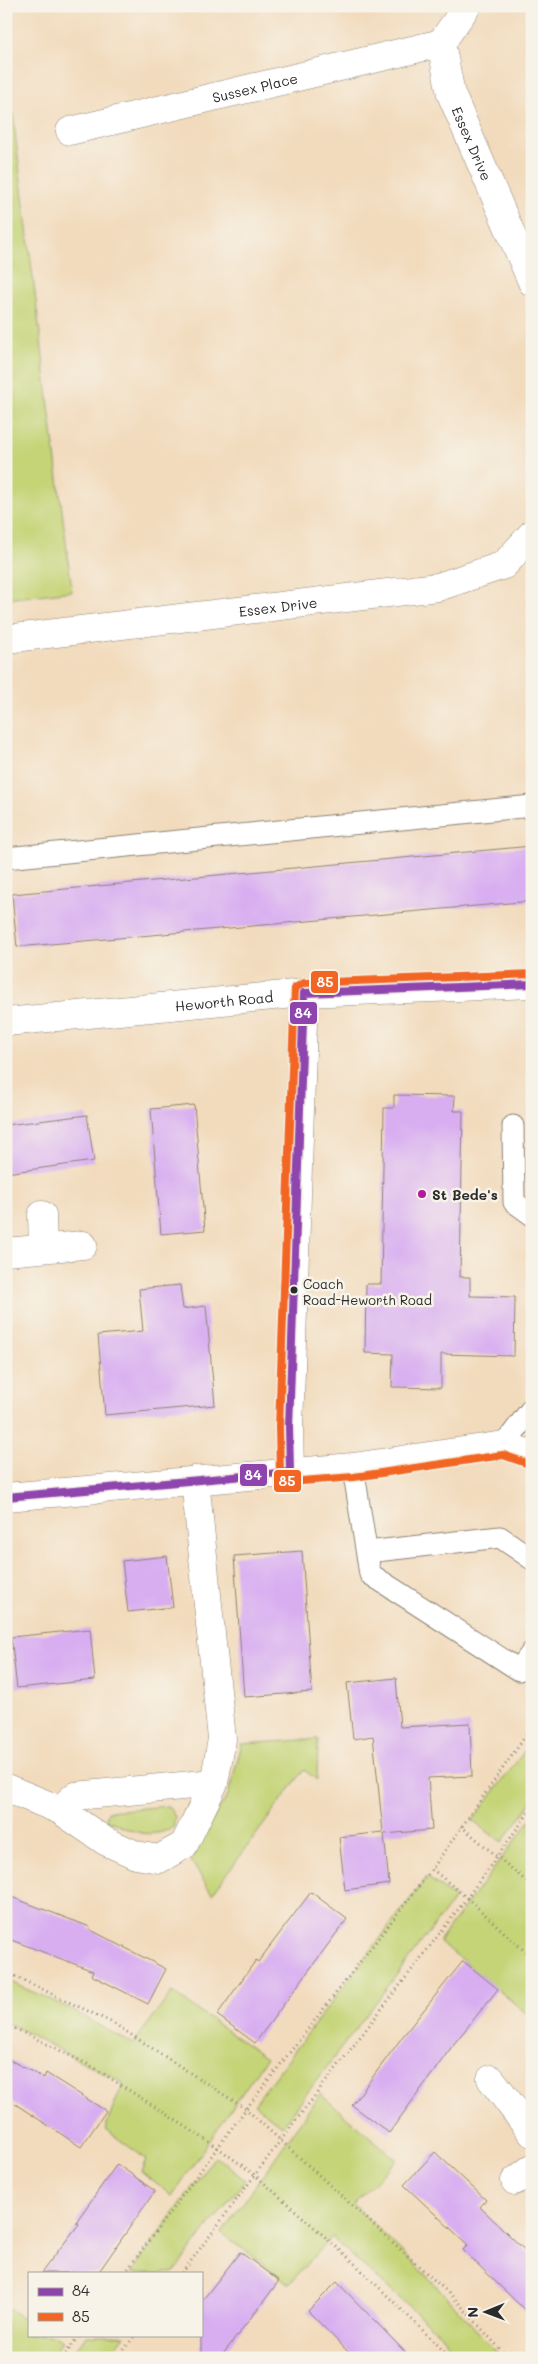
<svg xmlns="http://www.w3.org/2000/svg" width="538" height="2364" viewBox="0 0 538 2364" font-family="Mali,sans-serif">
<style>
.green{fill:#c5d477;stroke:#788051}
.building{fill:#d8aef1}
.lines{fill:none;stroke-linecap:round;stroke-linejoin:round}
.service-casing{stroke:#8e8374;stroke-width:23}
.minor-casing{stroke:#8e8374;stroke-width:29}
.tertiary-casing{stroke:#8e8374;stroke-width:29}
.path{stroke:#8e8374;stroke-width:3;stroke-dasharray:1 4;stroke-linecap:butt}
.service{stroke:#fff;stroke-width:21}
.minor{stroke:#fff;stroke-width:28}
.tertiary{stroke:#fff;stroke-width:28}
.bus-1-casing{stroke:#f7f3e8;stroke-width:11}
.bus-2-casing{stroke:#f7f3e8;stroke-width:11}
.bus-1{stroke:#8e44ad;stroke-width:8}
.bus-2{stroke:#f26522;stroke-width:8}
.poi-dot{fill:#b5179e;stroke:#f7f3e8;stroke-width:2}
.bus-dot{fill:#2b2b2b;stroke:#f7f3e8;stroke-width:2}
.labels{text-anchor:middle;dominant-baseline:central;stroke-width:5;stroke-linejoin:round;paint-order:stroke}
.bus-label{font-size:13px;fill:#2b2b2b;stroke:#f7f3e8;text-anchor:start}
.street-label{font-size:14px;fill:#2b2b2b;stroke:#f7f3e8}
.poi-label{font-size:14px;font-weight:bold;fill:#2b2b2b;stroke:#f7f3e8;text-anchor:start}
.line-badge{stroke:#f7f3e8;stroke-width:2}
.badge-label{font-size:14px;text-anchor:middle;font-weight:bold;fill:#fff}
</style>
<rect width="100%" height="100%" fill="#f7f3e8"/>
<filter id="ink" filterUnits="userSpaceOnUse"><feTurbulence type="fractalNoise" baseFrequency=".02" numOctaves="2"/><feDisplacementMap in="SourceGraphic" scale="10" xChannelSelector="R" yChannelSelector="G"/><feConvolveMatrix kernelMatrix="1 2 1 2 8 2 1 2 1" color-interpolation-filters="sRGB"/></filter>
<filter id="wash" filterUnits="userSpaceOnUse"><feTurbulence type="fractalNoise" baseFrequency=".0096" numOctaves="4" result="noise"/><feDisplacementMap in="SourceGraphic" scale="20" xChannelSelector="R" yChannelSelector="G"/><feGaussianBlur stdDeviation="1.12" result="paint"/><feColorMatrix in="noise" values="0 0 0 0 0 0 0 0 0 0 0 0 0 0 0 0 0 1.4 0 .05"/><feComposite in="paint" operator="in"/></filter>
<g filter="url(#wash)">
<rect width="100%" height="100%" fill="#f2dbbd"/>
<g class="green">
<path d="M6,60L72,591L6,599Z"/>
<path d="M318,1739L317,1780L304,1770L212,1894L191,1861L199,1842L228,1795L242,1744Z"/>
<path d="M532,1741V1802L502,1842L472,1821Z"/>
<path d="M168,1806L175,1817L173,1828C147,1840 130,1831 106,1819L108,1811Z"/>
<path d="M532,1818V2018L439,1941Z"/>
<path d="M427,1877L455,1898L282,2126L254,2104Z"/>
<path d="M6,1980L64,2006L133,2044L172,1992L266,2058L172,2196L141,2172L146,2159L105,2129L123,2083L6,2022Z"/>
<path d="M320,2094L397,2160L353,2204L434,2283L502,2358H460L442,2336L331,2237L289,2284L222,2233Z"/>
<path d="M215,2156L245,2180L173,2273H131Z"/>
<path d="M6,2308L29,2321V2335H53L63,2341L51,2358H6Z"/>
<path d="M86,2335H125L108,2358H70Z"/>
</g>
<g id="blocks">
<g class="building">
<path d="M532,846V901L17,947L12,894Z"/>
<path d="M394,1095L455,1096L454,1111H463L460,1277H470V1296L515,1297L514,1356L441,1354V1388L392,1387L393,1354L365,1353L366,1284H381L384,1108H394Z"/>
<path d="M194,1105L205,1230L161,1234L151,1109Z"/>
<path d="M87,1115L94,1161L6,1173V1125Z"/>
<path d="M180,1285L183,1309L206,1306L215,1405L105,1415L98,1335L143,1331L139,1289Z"/>
<path d="M302,1551L312,1692L244,1697L234,1556Z"/>
<path d="M167,1556L173,1607L128,1612L122,1561Z"/>
<path d="M90,1629L95,1680L17,1688L11,1637Z"/>
<path d="M396,1678L400,1727L470,1723L472,1776L428,1778L432,1830L384,1834L389,1884L345,1890L339,1837L383,1832L373,1736L353,1739L347,1683Z"/>
<path d="M311,1892L347,1919L255,2043L217,2015L256,1960L258,1962Z"/>
<path d="M6,1895L90,1927L89,1929L166,1969L148,2004L91,1975L93,1971L6,1938Z"/>
<path d="M463,1961L498,1989L453,2045L389,2133L352,2105L403,2036Z"/>
<path d="M6,2058L44,2078L46,2073L106,2111L81,2147L6,2098Z"/>
<path d="M435,2152L486,2200L480,2207L532,2257V2317L463,2250L468,2245L404,2185Z"/>
<path d="M117,2164L155,2191L98,2273H41L79,2224L76,2222Z"/>
<path d="M240,2252L279,2281L220,2358H201V2302Z"/>
<path d="M337,2282L411,2358H354L308,2311Z"/>
</g>
</g>
</g>
<g filter="url(#ink)">
<use href="#blocks" fill-opacity="0" stroke="#8e8374" stroke-width="1"/>
<g class="lines">
<g class="service-casing">
<g id="service">
<path d="M6,858L532,806"/>
<path d="M513,1126L514,1202L532,1215"/>
<path d="M504,1445L532,1408"/>
<path d="M353,1467L370,1574L519,1670L532,1652"/>
<path d="M367,1552L500,1537L532,1559"/>
</g>
</g>
<g class="minor-casing">
<g id="minor">
<path id="s1" d="M467,6L441,43L451,94L532,282"/>
<path id="s2" d="M70,131L441,43"/>
<path id="s3" d="M6,639L438,587L504,565L532,534"/>
<path d="M42,1215L43,1248"/>
<path d="M6,1252L83,1245"/>
<path d="M290,1472L289,1427L304,993"/>
<path d="M6,1497L353,1467L504,1445L532,1455"/>
<path d="M6,1788L60,1810L105,1841L136,1855L159,1859L184,1845L214,1783L222,1739L195,1480"/>
<path d="M60,1810L75,1796L214,1783"/>
<path d="M491,2079L532,2133"/>
<path d="M515,2181L532,2168"/>
</g>
</g>
<g class="tertiary-casing">
<g id="tertiary">
<path id="s4" d="M6,1022L304,993L532,984"/>
</g>
</g>
<g class="path">
<path d="M461,1826L532,1886"/>
<path d="M432,1869L467,1898L532,1958"/>
<path d="M6,1972L113,2023L246,2109L454,2298L508,2358"/>
<path d="M6,2024L93,2067L217,2147L255,2175L350,2259L451,2358"/>
<path d="M125,2273L246,2109L432,1869L532,1727"/>
<path d="M182,2273L281,2140L467,1898L532,1808"/>
<path d="M63,2358L79,2335"/>
<path d="M118,2358L135,2335"/>
</g>
<use href="#service" class="service"/>
<use href="#minor" class="minor"/>
<use href="#tertiary" class="tertiary"/>
<g class="bus-1-casing">
<path id="bus-1" d="M6,1497L290,1472L289,1427L304,993L532,984"/>
</g>
<g class="bus-2-casing">
<path id="bus-2" d="M529,1464L503,1455L354,1477L289,1482L283,1479L280,1474L279,1427L295,988L304,983L532,974"/>
</g>
<use href="#bus-1" class="bus-1"/>
<use href="#bus-2" class="bus-2"/>
</g>
</g>
<circle class="poi-dot" cx="422" cy="1194" r="5"/>
<circle class="bus-dot" cx="294" cy="1290" r="4.5"/>
<g class="labels">
<g class="bus-label">
<text x="303" y="1283">Coach<tspan x="303" dy="16">Road-Heworth Road</tspan></text>
</g>
<g class="street-label">
<text stroke="none"><textPath href="#s2" startOffset="190">Sussex Place</textPath></text>
<text stroke="none"><textPath href="#s1" startOffset="151">Essex Drive</textPath></text>
<text stroke="none"><textPath href="#s3" startOffset="274">Essex Drive</textPath></text>
<text stroke="none"><textPath href="#s4" startOffset="219">Heworth Road</textPath></text>
</g>
<g class="poi-label">
<text x="432" y="1194">St Bede's</text>
</g>
</g>
<g class="line-badge">
<rect x="310" y="970" width="29" height="24" rx="5" fill="#f26522"/>
<rect x="289" y="1001" width="29" height="24" rx="5" fill="#8e44ad"/>
<rect x="239" y="1463" width="29" height="24" rx="5" fill="#8e44ad"/>
<rect x="273" y="1469" width="29" height="24" rx="5" fill="#f26522"/>
</g>
<g class="badge-label">
<text x="325" y="987">85</text>
<text x="303" y="1018">84</text>
<text x="253" y="1480">84</text>
<text x="287" y="1486">85</text>
</g>
<rect width="538" height="2364" fill="none" stroke="#f7f3e8" stroke-width="25"/>
<rect x="28" y="2272" width="175" height="65" fill="#f7f3e8" stroke="#a5a39c"/>
<rect x="38" y="2288" width="25" height="8" fill="#8e44ad" stroke="#a5a39c"/>
<text x="72" y="2296" font-size="15" fill="#2b2b2b">84</text>
<rect x="38" y="2313" width="25" height="8" fill="#f26522" stroke="#a5a39c"/>
<text x="72" y="2322" font-size="15" fill="#2b2b2b">85</text>
<g transform="translate(486 2312) rotate(269)" stroke="#f7f3e8" stroke-width="4" paint-order="stroke">
<path d="M0-4L9 19L0 12L-9 19Z" fill="#2b2b2b"/>
<text y="-8" font-size="14" font-weight="bold" text-anchor="middle" fill="#2b2b2b">N</text>
</g>
</svg>
